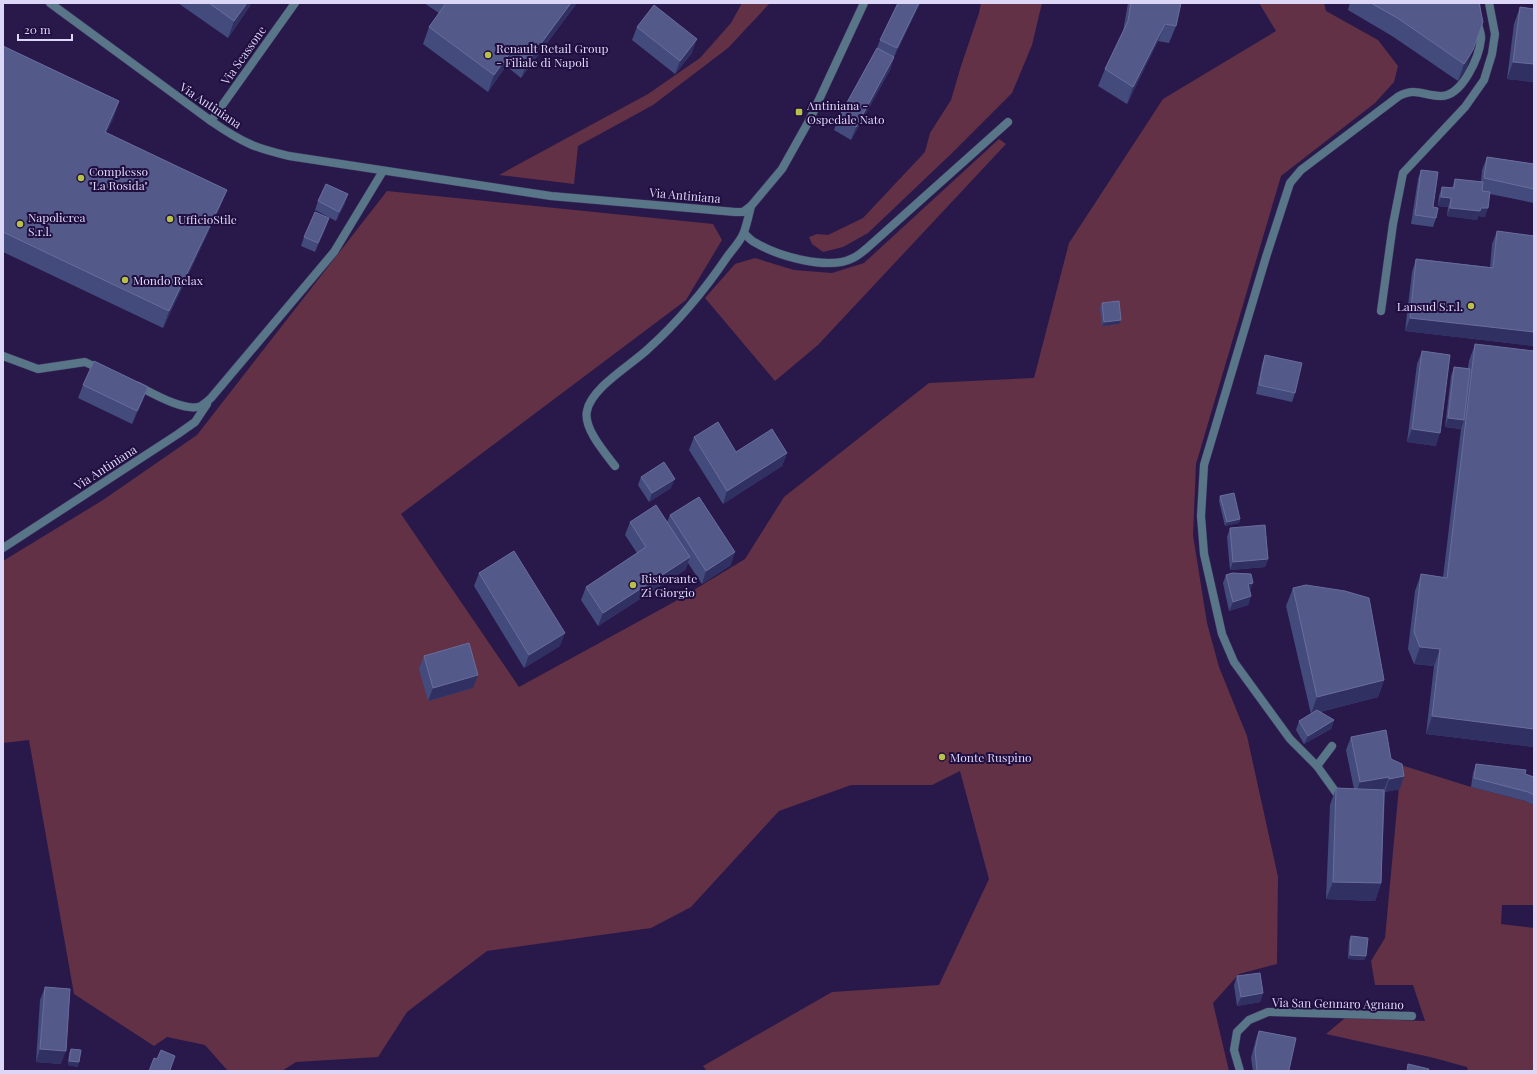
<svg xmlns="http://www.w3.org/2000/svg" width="1537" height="1074" viewBox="0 0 1537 1074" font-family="'Playfair Display',serif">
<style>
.green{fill:#623146}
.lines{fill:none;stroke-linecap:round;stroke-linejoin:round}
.service-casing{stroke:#413462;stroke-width:9}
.minor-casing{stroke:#413462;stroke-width:9}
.tertiary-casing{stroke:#413462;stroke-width:9}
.service{stroke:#587687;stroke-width:8}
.minor{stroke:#587687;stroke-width:8}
.tertiary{stroke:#587687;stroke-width:8}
.wall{fill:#434b7d}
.shaded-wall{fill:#313063}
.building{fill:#535a8a;stroke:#696d9b}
.poi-dot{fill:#b7c148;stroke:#1f0e3f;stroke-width:1.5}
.labels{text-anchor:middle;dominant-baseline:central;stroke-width:4;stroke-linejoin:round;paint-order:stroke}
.poi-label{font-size:12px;fill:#ddd7f7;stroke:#1f0e3f;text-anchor:start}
.street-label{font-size:12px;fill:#ddd7f7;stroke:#1f0e3f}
</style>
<rect width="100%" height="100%" fill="#28194a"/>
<g class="green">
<path d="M742,3H770L728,48L653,105L578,146L574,184L499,175L648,94L700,58L731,23Z"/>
<path d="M981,3H1042L1032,45L1012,93L951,154L868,233L843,247L823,252L812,244L809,237L817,234L828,235L863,218L925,152L930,133L951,100L961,66L979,13Z"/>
<path d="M1259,3H1324L1326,11L1378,40L1398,66L1394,82L1375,103L1281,176L1196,464L1193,535L1207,623L1219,667L1247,736L1278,877L1277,964L1239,974L1213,1003L1229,1071H707L703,1066L832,992L939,985L989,879L960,771L932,785H851L779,811L691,907L651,928L487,951L407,1012L378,1057L296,1062L282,1071H228L205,1045L167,1037L154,1046L74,994L29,740L3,743V561L103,500L197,435L387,191L713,224L722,240L686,300L401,514L519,687L674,602L745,559L784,497L929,383L1034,378L1069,243L1163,99L1276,31Z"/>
<path d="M999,139L1006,144L818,345L775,381L705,298L735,264L755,258L794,270L832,273L864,263Z"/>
<path d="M1401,765L1471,787L1525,801L1534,805V905H1502L1501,924L1534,928V1071H1468L1467,1067L1430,1057L1326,1034L1345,1018L1425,1021L1413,985H1375L1371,961L1385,938Z"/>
</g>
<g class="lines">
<g class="service-casing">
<g id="service">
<path d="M744,233C748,237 751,241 756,243C778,256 829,271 853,258C858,256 862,252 866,249L1008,122"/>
<path d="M1332,746L1317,766L1290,739L1234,662L1222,634L1204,554L1201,516L1204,465L1266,257L1290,183L1301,170L1399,96C1417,87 1423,96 1441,96C1462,96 1479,58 1481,39C1482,35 1479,29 1478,24C1477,17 1476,10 1476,3"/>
<path d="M1317,766L1340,798"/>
</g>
</g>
<g class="minor-casing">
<g id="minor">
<path d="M211,121L295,3"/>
<path d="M1381,311L1393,224L1403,173L1465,107L1484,80L1492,54L1495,34L1489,3"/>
<path d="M3,356L38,369L85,362L102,370"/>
<path d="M138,386C152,393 186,413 201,406C204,404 208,401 211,398L334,252L383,171"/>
<path d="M615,466C605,453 583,428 587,411C591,388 631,365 648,349C678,322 704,291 727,257C732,250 741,241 744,232C747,224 749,214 751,206"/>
<path d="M3,548L178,434L195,422L207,404"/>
<path d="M1240,1071L1234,1050L1237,1032L1249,1020L1268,1012L1412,1016"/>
</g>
</g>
<g class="tertiary-casing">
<path id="tertiary" d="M50,3L211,121C224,130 238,139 252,145C264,150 277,153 289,156L551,196L735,212H743L751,206L782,169L810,119L864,3"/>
</g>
<use href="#service" class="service"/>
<use href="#minor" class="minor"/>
<use href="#tertiary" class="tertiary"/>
</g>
<g class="wall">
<path d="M178,3H252L228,38Z"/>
<path d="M424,3H577L521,78L506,66L488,92L423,44L429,27L439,13Z"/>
<path d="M898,3H920L894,57L890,70L851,140L834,130L839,117L877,48L880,40Z"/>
<path d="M1128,3H1181L1176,26L1169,43L1158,41L1127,104L1098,86L1105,69L1123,32Z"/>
<path d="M1350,3H1479L1467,67L1458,81L1392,36L1348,10Z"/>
<path d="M1520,7L1534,9V82L1507,79L1514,24Z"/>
<path d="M637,27L692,53L675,74L632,40Z"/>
<path d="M3,46L119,101L113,119L106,133L227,190L220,207L163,328L3,252Z"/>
<path d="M1487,157L1534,164V203L1490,194L1485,217L1478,216L1477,220L1447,216L1448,207L1438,206L1439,196L1442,187L1452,188L1455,179L1481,182L1482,170Z"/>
<path d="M1421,170L1436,218L1433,227L1411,224L1418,179Z"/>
<path d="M318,201L345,203L336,221L315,210Z"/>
<path d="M329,218L326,227L315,252L301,246L304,237Z"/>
<path d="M1497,231L1534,236V346L1405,331L1412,272L1416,259L1490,267L1492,244Z"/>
<path d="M1102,303L1119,324L1102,326L1100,307Z"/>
<path d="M1475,344L1534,747L1426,734L1434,666L1414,664L1408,649L1415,591L1421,574L1443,577L1461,429L1445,427L1451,376L1454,367L1468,368L1469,361Z"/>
<path d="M1422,351L1436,446L1407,442L1417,364Z"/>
<path d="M1265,355L1295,393L1292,402L1256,394L1262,364Z"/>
<path d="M83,385L143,400L132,424L78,398Z"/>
<path d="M694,437L736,452L787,453L782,466L723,504L689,450Z"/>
<path d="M641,477L671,488L649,502L638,485Z"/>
<path d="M1220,496L1240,519L1239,523L1225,526L1219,501Z"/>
<path d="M670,515L731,565L702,584L688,563L685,570L598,626L581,600L586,587L637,553L625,535L630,522H667Z"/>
<path d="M1230,528L1268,559L1265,567L1230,570L1227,537Z"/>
<path d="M479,573L560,646L524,668L474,586Z"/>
<path d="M1226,575L1250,592L1251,596L1248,605L1229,611L1223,583Z"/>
<path d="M1293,588L1384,680L1378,697L1320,712L1334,720L1331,729L1304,744L1296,730L1299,721L1311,714L1286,606Z"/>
<path d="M424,656L473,688L428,701L419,669Z"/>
<path d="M1351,737L1391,759L1404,776L1400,789L1385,792L1381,883L1375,901L1326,899L1330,805L1336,788L1354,789L1346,750Z"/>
<path d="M1476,764L1534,777V805L1525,801L1471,787L1473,773Z"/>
<path d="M1351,936L1365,960L1348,959L1349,941Z"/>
<path d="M1237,976L1263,993L1260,1002L1237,1006L1234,985Z"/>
<path d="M45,987L61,1064L36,1062L40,1000Z"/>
<path d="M1259,1031L1296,1038L1288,1071H1253L1251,1058L1256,1039Z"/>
<path d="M71,1049L78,1067L68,1065L69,1053Z"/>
</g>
<g class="shaded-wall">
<path d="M247,3H252L228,38L234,21Z"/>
<path d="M571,3H577L521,78L528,61Z"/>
<path d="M919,3H920L919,6L894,57L897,48Z"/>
<path d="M1165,24L1158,41L1127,104L1133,87Z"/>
<path d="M697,39L692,53L675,74L680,61Z"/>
<path d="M513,49L506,66L488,92L494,75Z"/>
<path d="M1473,50L1467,67L1458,81L1464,64Z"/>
<path d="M894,57L890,70L851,140L856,127Z"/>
<path d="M1513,62L1534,64V82L1507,79Z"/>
<path d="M119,101L113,119L98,149L105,132Z"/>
<path d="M227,190L220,207L163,328L169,311Z"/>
<path d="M348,194L345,203L336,221L339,212Z"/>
<path d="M1441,197L1451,198L1448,207L1438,206Z"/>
<path d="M1450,208H1488L1485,217L1478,216L1477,220L1447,216Z"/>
<path d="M329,218L326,227L315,252L318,243Z"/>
<path d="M1410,318L1534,332V346L1405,331Z"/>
<path d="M1121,320L1119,324L1102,326L1104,322Z"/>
<path d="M148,387L143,400L132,424L137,411Z"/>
<path d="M1448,418L1464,420L1461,429L1445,427Z"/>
<path d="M1412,429L1440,433L1436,446L1407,442Z"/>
<path d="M787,453L782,466L723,504L727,491Z"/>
<path d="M675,479L671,488L649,502L652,493Z"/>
<path d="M1240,519L1239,523L1225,526L1227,522Z"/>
<path d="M735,552L731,565L702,584L706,571Z"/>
<path d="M690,557L685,570L598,626L603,613Z"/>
<path d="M1268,559L1265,567L1230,570L1233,562Z"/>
<path d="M1253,583L1250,591L1248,584Z"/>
<path d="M1251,596L1248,605L1229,611L1233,602Z"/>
<path d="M565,633L560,646L524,668L529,655Z"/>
<path d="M1420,647L1440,649L1434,666L1414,664Z"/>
<path d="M478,675L473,688L428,701L433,688Z"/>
<path d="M1384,680L1378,697L1311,714L1317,697Z"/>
<path d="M1432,716L1534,729V747L1426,734Z"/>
<path d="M1334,720L1331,729L1304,744L1308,736Z"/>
<path d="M1404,776L1400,789L1385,792L1389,779Z"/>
<path d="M1389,777L1384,790L1355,795L1360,782Z"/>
<path d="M1333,882L1381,883L1375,901L1326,899Z"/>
<path d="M1350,955L1366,956L1365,960L1348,959Z"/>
<path d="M1263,993L1260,1002L1237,1006L1241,997Z"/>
<path d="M40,1049L66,1051L61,1064L36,1062Z"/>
<path d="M69,1061L79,1062L78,1067L68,1065Z"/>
</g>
<g class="building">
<path d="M209,3H247L234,21Z"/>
<path d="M446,3H571L528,61L513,49L494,75L429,27Z"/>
<path d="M898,3H919L897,48L880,40Z"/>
<path d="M1131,3H1181L1176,26L1165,24L1133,87L1105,69L1128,21Z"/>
<path d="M1371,3H1479L1483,22L1473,50L1464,64L1399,19Z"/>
<path d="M654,5L697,39L680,61L637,27Z"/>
<path d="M1520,7L1534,9V64L1513,62Z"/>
<path d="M3,46L119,101L105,132L227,190L169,311L3,232Z"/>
<path d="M877,48L894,57L856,127L839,117Z"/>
<path d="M1487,157L1534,164V189L1484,178Z"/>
<path d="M1421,170L1438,172L1433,207L1438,208L1436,218L1415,215Z"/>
<path d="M1455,179L1483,182L1482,191L1490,192L1488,208H1481L1480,211L1450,208L1451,198L1441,197L1442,187L1454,188Z"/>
<path d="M326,184L348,194L339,212L318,201Z"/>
<path d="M315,212L329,218L318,243L304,237Z"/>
<path d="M1497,231L1534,236V332L1410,318L1416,259L1493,268Z"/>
<path d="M1119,301L1121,320L1104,322L1102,303Z"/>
<path d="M1475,344L1534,351V729L1432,716L1440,649L1420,647L1414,632L1421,574L1447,578Z"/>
<path d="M1422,351L1450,355L1440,433L1412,429Z"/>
<path d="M1265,355L1302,363L1295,393L1259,385Z"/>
<path d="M94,361L148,387L137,411L83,385Z"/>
<path d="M1454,367L1470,369L1464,420L1448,418Z"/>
<path d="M718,422L736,452L772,429L787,453L727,491L694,437Z"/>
<path d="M664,462L675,479L652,493L641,477Z"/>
<path d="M1234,493L1240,519L1227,522L1220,496Z"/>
<path d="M699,497L735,552L706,571L670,515Z"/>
<path d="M656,505L690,557L603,613L586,587L646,547L630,522Z"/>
<path d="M1265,525L1268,559L1233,562L1230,528Z"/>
<path d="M514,551L565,633L529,655L479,573Z"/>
<path d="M1232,573L1251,574L1253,583L1248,584L1251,596L1233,602L1226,575Z"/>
<path d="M1306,585L1345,591L1369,598L1384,680L1317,697L1293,588Z"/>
<path d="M469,643L478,675L433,688L424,656Z"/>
<path d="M1317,710L1334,720L1308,736L1299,721Z"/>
<path d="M1386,730L1391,759L1402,764L1404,776L1389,779V777L1360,782L1351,737Z"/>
<path d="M1476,764L1526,770L1525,774L1534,777V795L1528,792L1474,778Z"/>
<path d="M1336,788L1384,790L1381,883L1333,882Z"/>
<path d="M1351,936L1368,938L1366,956L1350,955Z"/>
<path d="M1260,973L1263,993L1241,997L1237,976Z"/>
<path d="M45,987L70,989L66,1051L40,1049Z"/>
<path d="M1259,1031L1296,1038L1289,1070L1286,1071H1257L1255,1050Z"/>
<path d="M71,1049L81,1050L79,1062L69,1061Z"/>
<path d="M161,1050L175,1056L170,1070L173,1071H149L154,1058L157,1059Z"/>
<path d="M1408,1064L1429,1069L1428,1071H1407Z"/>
</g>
<g class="poi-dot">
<circle cx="488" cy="55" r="4"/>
<rect x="795" y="108" width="8" height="8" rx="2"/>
<circle cx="81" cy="178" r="4"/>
<circle cx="170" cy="219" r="4"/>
<circle cx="20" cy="224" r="4"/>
<circle cx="125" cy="280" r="4"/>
<circle cx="1471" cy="306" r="4"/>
<circle cx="633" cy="585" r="4"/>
<circle cx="942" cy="757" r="4"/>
</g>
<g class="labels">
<g class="poi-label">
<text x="496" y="48">Renault Retail Group<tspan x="496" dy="14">- Filiale di Napoli</tspan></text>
<text x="807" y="105">Antiniana -<tspan x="807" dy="14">Ospedale Nato</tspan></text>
<text x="89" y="171">Complesso<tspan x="89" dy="14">"La Rosida"</tspan></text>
<text x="28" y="217">Napolicrea<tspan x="28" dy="14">S.r.l.</tspan></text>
<text x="178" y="219">UfficioStile</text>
<text x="133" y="280">Mondo Relax</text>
<text x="1463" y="306" text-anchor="end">Lansud S.r.l.</text>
<text x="641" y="578">Ristorante<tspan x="641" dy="14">Zi Giorgio</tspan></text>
<text x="950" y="757">Monte Ruspino</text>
</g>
<g class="street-label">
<text transform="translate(243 55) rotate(-55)">Via Scassone</text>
<text transform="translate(211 105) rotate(34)">Via Antiniana</text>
<text transform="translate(685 195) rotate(5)">Via Antiniana</text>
<text transform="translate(105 467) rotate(-33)">Via Antiniana</text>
<text transform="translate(1338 1003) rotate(1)">Via San Gennaro Agnano</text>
</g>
</g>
<rect width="1537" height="1074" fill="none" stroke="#ddd7f7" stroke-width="8"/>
<path d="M18 34v6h54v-6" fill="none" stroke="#ddd7f7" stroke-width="2"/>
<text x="24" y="34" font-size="12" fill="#ddd7f7" stroke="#1f0e3f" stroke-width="3" paint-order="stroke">20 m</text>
</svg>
